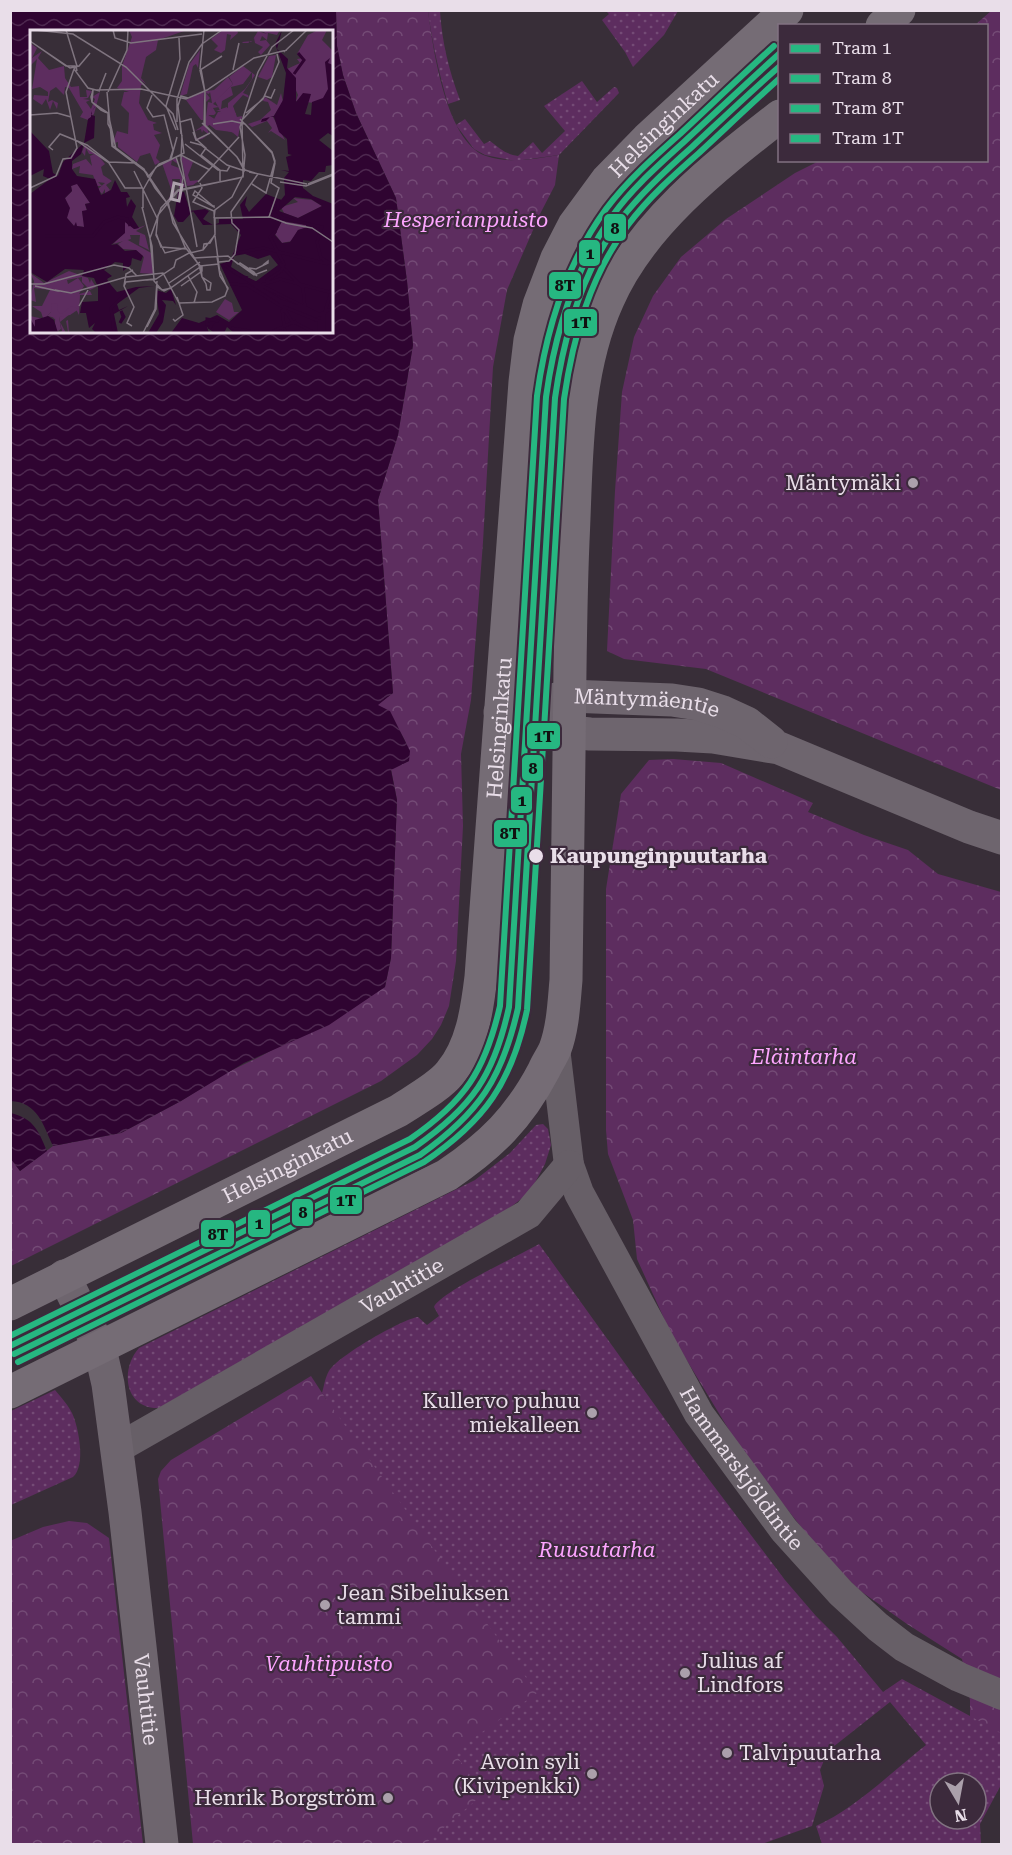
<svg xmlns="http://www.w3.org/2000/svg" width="1012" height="1855" viewBox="0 0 1012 1855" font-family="'Roboto Serif',serif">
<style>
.grass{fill:url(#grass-dots);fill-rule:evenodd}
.park{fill:url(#park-crowns)}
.water{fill:url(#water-waves);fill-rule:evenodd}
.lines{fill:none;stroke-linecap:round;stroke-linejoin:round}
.street{stroke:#675f67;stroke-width:30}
.secondary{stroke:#6e656e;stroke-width:33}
.primary{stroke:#756c75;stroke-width:33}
.tram-1-casing{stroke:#3c2a3c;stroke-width:10}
.tram-2-casing{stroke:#3c2a3c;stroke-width:10}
.tram-3-casing{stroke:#3c2a3c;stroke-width:10}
.tram-4-casing{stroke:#3c2a3c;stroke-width:10}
.tram-1{stroke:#26b781;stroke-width:6}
.tram-2{stroke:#26b781;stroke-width:6}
.tram-3{stroke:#26b781;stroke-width:6}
.tram-4{stroke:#26b781;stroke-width:6}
.poi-dot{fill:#aba0ab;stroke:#3c2a3c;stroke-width:2}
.stop-dot{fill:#e9dee9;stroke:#3c2a3c;stroke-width:2}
.labels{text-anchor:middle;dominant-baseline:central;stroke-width:4.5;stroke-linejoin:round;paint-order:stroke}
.street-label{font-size:21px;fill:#e9dee9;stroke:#3c2a3c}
.park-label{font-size:21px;font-style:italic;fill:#fda5ff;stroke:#3c2a3c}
.poi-label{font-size:21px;fill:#e9dee9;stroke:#3c2a3c;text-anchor:end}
.stop-label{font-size:21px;font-weight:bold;fill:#e9dee9;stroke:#3c2a3c;text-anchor:start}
.inset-river{fill:none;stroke:#2f0431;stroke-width:3}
.inset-road{fill:none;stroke:#7f747f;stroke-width:1.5}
.view{fill:#aba0ab;fill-opacity:0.15;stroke:#aba0ab;stroke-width:3}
.inset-edge{fill:none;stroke:#e9dee9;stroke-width:3}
.line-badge{stroke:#3c2a3c;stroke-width:2}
.pale-badge-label{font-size:16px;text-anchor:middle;font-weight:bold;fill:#111}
</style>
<defs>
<pattern id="grass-dots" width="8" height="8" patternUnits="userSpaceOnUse" patternTransform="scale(1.5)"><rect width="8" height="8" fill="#5d2d5f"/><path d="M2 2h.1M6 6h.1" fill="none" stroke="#744b76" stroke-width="1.8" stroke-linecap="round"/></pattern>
<pattern id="park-crowns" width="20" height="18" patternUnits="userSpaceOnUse" patternTransform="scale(1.5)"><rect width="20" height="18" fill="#5d2d5f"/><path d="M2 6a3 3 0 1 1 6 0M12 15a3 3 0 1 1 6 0" fill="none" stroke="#744b76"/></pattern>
<pattern id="water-waves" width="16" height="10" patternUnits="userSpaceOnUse" patternTransform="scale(1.5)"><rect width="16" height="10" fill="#2f0431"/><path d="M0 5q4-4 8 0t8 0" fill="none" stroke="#4d284f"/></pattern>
</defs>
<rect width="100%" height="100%" fill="#382e38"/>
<g class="grass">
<path d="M428,11H440C442,42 449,71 460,100L448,104C439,73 432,42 428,11Z"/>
<path d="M606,11H678L664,35L633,67L625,52L602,20L609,14Z"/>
<path d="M582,81L597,102L614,87L617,88L619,93L559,155L515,161L485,155L474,149L456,125L465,119L484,144L490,141C499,148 507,155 518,156L533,142L542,153L565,131L544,106Z"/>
<path d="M543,1124L548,1129L551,1145L545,1164L530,1192L507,1210L159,1408C124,1409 120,1369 139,1348L475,1180L510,1153L536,1125Z"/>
<path d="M539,1244L698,1465L785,1580L816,1616L837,1637L883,1692L902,1679L970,1716L1001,1714V1785L980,1824L981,1844H822L816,1826C853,1810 893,1771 926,1745L890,1702L828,1751L820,1770L824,1786L812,1826L762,1844H362L326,1399L322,1393C324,1387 325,1377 329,1371C338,1356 402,1319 418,1317L427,1325L439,1316L434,1307C440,1292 520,1255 539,1244ZM940,1783H976V1819H940Z"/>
<path d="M55,1390C61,1397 68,1405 72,1413C79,1428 86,1466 73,1477L11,1505V1411Z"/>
</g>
<g class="park">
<path d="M336,11H428C433,48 446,142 486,156C510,164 535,159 559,155L555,185L540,214L507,290L493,367L483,542L471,700L461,754L463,826L456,961L449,1006L441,1025L432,1039L417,1055L381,1081L11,1266V1159L20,1171L53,1146L121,1133L181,1101L226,1073L263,1055L385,987L391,958L397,800L391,769L409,761C411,738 391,721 377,705L393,693L378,500L398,435L413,345L407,281L396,198L356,113L343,75L337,46Z"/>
<path d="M991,11H1002L1001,790L706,669L624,659L607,651L615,491L622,392L634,337L653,296L681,257L726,219L795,173L819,161L986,160V26L975,25Z"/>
<path d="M673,759L721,763L813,803L808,812L864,835L908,850L938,874L1001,892V1733L970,1716V1700L962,1659L907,1624L859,1590L820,1551L743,1453L672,1336L637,1259L633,1220L608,1154L606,1130V889L621,794L649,760Z"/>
<path d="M311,1376L326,1399L537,1693L454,1752L483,1794L425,1844H193L158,1479L161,1471L171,1460Z"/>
<path d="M69,1521L87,1523L109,1538L143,1844H11L10,1541L43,1527Z"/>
</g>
<g class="water">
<path d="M11,10L336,11L337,46L343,75L356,113L396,198L407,281L413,345L398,435L378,500L393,693L378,705L390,711L410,751L409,761L391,770L397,800L391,958L385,987L329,1025L244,1063L181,1101L121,1133L53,1146C43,1125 38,1102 10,1101ZM32,32H332V332H32Z"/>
<path d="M11,1113C34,1119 38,1130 47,1151L20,1171L11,1159Z"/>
</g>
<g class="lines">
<g class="street">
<path id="s1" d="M555,1048L569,1165L579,1193L699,1414L784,1530L841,1593L878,1627L904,1647L959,1677L1002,1695"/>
<path id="s2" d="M118,1448L528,1214L569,1165"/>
</g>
<g class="secondary">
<path d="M500,712L570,732L590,734L677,735L713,737L779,748L969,827L1002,838"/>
<path id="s3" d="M502,712L569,696L672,700L698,704L723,712L747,723L771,742"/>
<path id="s4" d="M64,1276L100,1349L108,1384L125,1512L162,1844"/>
</g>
<g class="primary">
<path d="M882,26L899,10"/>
<path id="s5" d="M10,1304L398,1111C413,1101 439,1087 450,1073C472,1047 477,1010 481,977L525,382L530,340L539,305L557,258L574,225L607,180L647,139L787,10"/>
<path d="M10,1392L447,1175C491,1145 519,1118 544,1070C547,1063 552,1056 555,1049C563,1028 564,1002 566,980C567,905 568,829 569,754C570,683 570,612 573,541C577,461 574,375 608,300C641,224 716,166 780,116"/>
</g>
<g class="tram-1-casing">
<path id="tram-1" d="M10,1346L415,1147C472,1107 494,1076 509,1007L546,397C555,332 574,269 613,215C633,187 660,164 686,140C717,111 748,82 780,53"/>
</g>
<g class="tram-2-casing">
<path id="tram-2" d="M14,1354L420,1155C479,1113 502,1079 518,1008L555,398C564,334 582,271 621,219C642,192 667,169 692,147C721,120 750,92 780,66"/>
</g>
<g class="tram-3-casing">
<path id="tram-3" d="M10,1336L410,1139C465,1101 485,1071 500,1006L537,396C546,330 566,264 606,209C627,181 654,157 680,134C711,105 742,75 774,46"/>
</g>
<g class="tram-4-casing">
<path id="tram-4" d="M18,1362L424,1162C485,1121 512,1082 527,1010L564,399C573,337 590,276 628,225C649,197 674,175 699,153C726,128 752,103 780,78"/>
</g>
<use href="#tram-1" class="tram-1"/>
<use href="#tram-2" class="tram-2"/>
<use href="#tram-3" class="tram-3"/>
<use href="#tram-4" class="tram-4"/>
</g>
<g class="poi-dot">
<circle cx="913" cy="483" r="6"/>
<circle cx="592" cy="1413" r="6"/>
<circle cx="325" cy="1605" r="6"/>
<circle cx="685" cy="1673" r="6"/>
<circle cx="727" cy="1753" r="6"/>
<circle cx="592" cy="1774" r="6"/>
<circle cx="388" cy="1798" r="6"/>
</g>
<circle class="stop-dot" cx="536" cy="856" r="8"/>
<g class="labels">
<g class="street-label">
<text stroke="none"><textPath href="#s5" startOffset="1498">Helsinginkatu</textPath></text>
<text stroke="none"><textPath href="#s3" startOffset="147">Mäntymäentie</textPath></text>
<text stroke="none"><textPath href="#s5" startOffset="850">Helsinginkatu</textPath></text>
<text stroke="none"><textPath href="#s5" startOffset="310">Helsinginkatu</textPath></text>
<text stroke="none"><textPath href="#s2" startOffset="327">Vauhtitie</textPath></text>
<text stroke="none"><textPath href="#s1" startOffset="468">Hammarskjöldintie</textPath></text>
<text stroke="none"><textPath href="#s4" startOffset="435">Vauhtitie</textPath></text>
</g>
<g class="park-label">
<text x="466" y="220">Hesperianpuisto</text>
<text x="804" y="1057">Eläintarha</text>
<text x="597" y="1550">Ruusutarha</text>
<text x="329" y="1664">Vauhtipuisto</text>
</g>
<g class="poi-label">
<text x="901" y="483">Mäntymäki</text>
<text x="580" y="1401">Kullervo puhuu<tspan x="580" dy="24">miekalleen</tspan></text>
<text x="337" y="1593" text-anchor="start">Jean Sibeliuksen<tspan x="337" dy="24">tammi</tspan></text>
<text x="697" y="1661" text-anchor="start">Julius af<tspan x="697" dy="24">Lindfors</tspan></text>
<text x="739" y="1753" text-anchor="start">Talvipuutarha</text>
<text x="580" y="1762">Avoin syli<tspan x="580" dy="24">(Kivipenkki)</tspan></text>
<text x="376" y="1798">Henrik Borgström</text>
</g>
<g class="stop-label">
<text x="550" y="856">Kaupunginpuutarha</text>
</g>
</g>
<g transform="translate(30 30)">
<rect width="303" height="303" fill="#382e38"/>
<path d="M198,47L203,54L183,74L189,77L183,78L186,83L184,85H178L188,91V82L192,81H186L197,77L200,83H206L205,90L212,87L208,104L194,100L193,94L187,100L181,94L176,97L179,103L175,107L172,109L165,110L164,102L167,109L178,104L173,100L172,103L171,99L165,101L175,94L178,72L182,73L180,62L179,64L176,63L180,68L176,72V61L184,60ZM39,241L58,248L60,253L61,249L66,257L60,260L52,252V247L37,250L38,254L48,248L54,256L49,264L60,261L62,265H50L49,285L46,279L30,292L36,303L38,302L36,291L38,290L39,303H28L32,301L30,292L25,295V290L30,292L29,287L24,289L21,282L13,290H6V289L13,288L11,282L2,276H12L20,260L4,258L6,272L0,270L4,251L0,243L14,253Z" fill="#5d2d5f"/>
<path d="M193,0H207L208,3L200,10L201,5L197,4L195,20L191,23L184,20L188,16L181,9ZM230,0H250L247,5L238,3L237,10L232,6L230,11L236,10L240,15L231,25L228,22L233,17L225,13L224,8L222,11L221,12L218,11L219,13H213L212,12L222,11L228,1L237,4ZM55,115L68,125L75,134L71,137L73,145L82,151L76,155L80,160L75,164V159L72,164L68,159L75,153L68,152L72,156H67L63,145L49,143L50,136L42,139L43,134L56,129L62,136L60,126L64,124H59L56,118L55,126L52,122ZM263,168L282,170L292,176L268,188L254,183L251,177L268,172Z" fill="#5d2d5f"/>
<path d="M96,209L123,224V244L110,243L114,227L106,220L93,219L88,214Z" fill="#5d2d5f"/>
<path d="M99,0H157L128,10L126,20L116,27L111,48L116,54L109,49L115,55H111L109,73L118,90L127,93L123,94L124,100L132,103L124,105L130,115L126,128L130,132L125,135L120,123L110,126L107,132L88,117V112L84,113L86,116L83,112L87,101L98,104L99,83L91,75L94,62H99L87,58L92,51V36L102,7ZM288,0H297L292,10L303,21V75L266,71L268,65L257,39L270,33L267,29L273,28L267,24L278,5ZM0,13L7,18L2,28L12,21L8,28L19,40L34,36L35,48L41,57L49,56L50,67H57L56,60L62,61L58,68L53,69L60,70L56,72L61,79L65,69L62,67L70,62L64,84L58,90L50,87L53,82L39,58L35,57L34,65L26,57L20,61L18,72L22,70L28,73L27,79L23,71L20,80L16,69L12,75L3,69L4,65L18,66V62L10,57L2,59L7,29L0,36ZM170,20L168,38L166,34L163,36L157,64L150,66L159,35ZM246,25L242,47L237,50L228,47L239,26ZM213,36L225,45L213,63L218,65L219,68L213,65L203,76L207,87L212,86L208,107L202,102L186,100L177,93V82L180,76L184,84L178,85L183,91L188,82L192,84L185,71L203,54L199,47ZM222,42V49L215,59L198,73V78L191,79L192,71L203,65L201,57L213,54ZM251,63L253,72L243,87L255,110L241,101L238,103L242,98L237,91L222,97L218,94L230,90L241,80L238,72L233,71L235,67L247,75ZM151,126L163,132L158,145L160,151L170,150L163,155L157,156ZM147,128V129L148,134L142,130L141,135L149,138L155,157L149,158L150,149H142L145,164L144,167L137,172L142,162L132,133ZM47,153L60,173L55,174L57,181H52L55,197L44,196L37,188L35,168L42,161L41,156ZM252,191L276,195L277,198L268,200L262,211L252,213L245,204ZM95,192L105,199L116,195L106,201L115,205L119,220L109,215L110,205H100L101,209L83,214L95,202ZM195,269L202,273L204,282H209L199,290L186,282ZM21,273L28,274L27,281L31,284L42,276L49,279L40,285L29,287L31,299L28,301L32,303L26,300L25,288L18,286L15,289L6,290L5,297L2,295L0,286L14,289L22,281Z" fill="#5d2d5f" fill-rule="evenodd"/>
<path d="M174,61L173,90H171L156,70Z" fill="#5d2d5f"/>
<path d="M252,0L247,19L258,29L257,38L266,48V72L273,63L281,64L275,84L281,85L282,72L293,68L298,59L295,32L300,28L298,33L303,35V106L298,103L289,110L303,121V135L296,136L295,142H289L281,151L273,150V158L283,166L303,174V303H204L197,297L194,303H184L177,297L179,303H141L152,288L169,293L187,285L199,292L212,280L190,234L200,231L211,205L201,194L173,195L163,181L153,192H148L144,186L148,162H154L160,181L175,179L179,181L173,189L183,195L189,193V189H213L210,175L217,166L215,175L219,182L236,164L251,170L255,165L254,148L259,142L251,140L259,141L256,127L262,125L258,124L257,109L249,102L244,87H240L236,91L231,92L232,89L244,86L253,70L256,43L245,14ZM265,167L281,169L292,176L268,188L249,181ZM252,191L276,195L277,197L268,200L260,212L252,213L245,205ZM215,224L228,229L240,225L248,235L225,252L201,237L204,226ZM66,75L65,77L62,81V84L61,85L65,86L64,108L54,113L51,124L42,131V139L47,146L65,149L71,165L81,160L85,150L91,162H97L100,167L96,168L97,177L101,169L106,176L102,187L109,198L104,199L95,192V203L81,215L87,214L95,221L106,220L113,226L111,231L102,228L101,235L93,241V233L85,232L74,240L82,246L77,249L81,255L87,262L106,257L124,256L109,258L87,274L89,280L98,276L84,284L88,303H66L62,299L65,293L59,298L56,283H50L52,272L68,271V257L64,248L52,246L54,240L35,239L17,252L0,242V164L20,149L13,146L14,139L0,146V101L19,121L23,143L28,146L33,132L54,113L58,89L61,87V85L62,81ZM47,154L60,173L55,174L57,180L52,181L54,197L47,196L46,192L44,196L37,188L40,178L35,168L42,161L41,156ZM141,259L146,275L143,271L132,270L136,275L133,292L126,303H118L129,284L126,260L136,263ZM18,286L24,290L28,303H0V288L5,297V290Z" fill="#2f0431" fill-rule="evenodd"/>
<path class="inset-river" d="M264,44L274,30L268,23M249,169L247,181L252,188L292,197L287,212L291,228L303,235M15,206H63L74,192L88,187L97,189L100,196M207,223L233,218L298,234M249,233L273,258L275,278M193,234L250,272L286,286L303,278M202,241L228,256L250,249L303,263M218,248L214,247L289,284M236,251L251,241L254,234L240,207L246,201M200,254L217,255L249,275L289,291V303M227,256L251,271L292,285V303M250,273L262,291L285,303M252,279L255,303M91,281L94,287L90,293L93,287ZM201,298L220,301M179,299L183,293L177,294V289L189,291M84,303L81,278L96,263M239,303L266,291M294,303V285L303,255"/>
<path class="inset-road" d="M5,0L43,4L96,37L143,84L148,100M36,0L47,36M83,0L85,8L101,13L172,4M0,11L36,36H45M0,11L40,38L49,36L60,23M254,22L277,0M170,39L174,0M171,39L175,62V95L207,127L215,140M203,40L209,13M47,41L46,36L44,39L58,58L70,61M228,42L242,17L264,0M66,60L111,59L156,69L177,60L224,28L257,20M69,61L76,43M77,62L82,116L116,142L137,173L155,217L170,236L189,234M78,62L97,20L98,0M122,65L117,78L123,87L134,85L143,120L140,129M216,83L233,69L249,32L247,24M0,85L27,83L41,87M210,89L242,122L245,131L236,163L222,154M147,92V69L159,32L172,14L192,0M172,93L207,127L214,140M183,94L202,91L215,94L242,123L245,133L241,153L249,158L239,187M174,95L175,62L170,40L192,26M146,100L136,76L150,29L149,8M163,102L166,110L180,103M151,104L150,92L161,89L166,109L176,118L171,125L190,140V151M152,105L151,130L167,217M47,111L79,133L95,158H113M160,112L171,115L197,135L215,141M155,114L188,140L197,141L200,136M83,115L82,102L78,94V83L75,82L71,80L62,72L61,67L63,60L62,72L78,83L86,119M23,120L19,117L30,104L57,115L79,132L107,133M146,127L153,148L151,160M141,129L147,107M78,132L106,133M104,141L127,188M219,142L277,154M118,147L129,134L151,125L180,140M168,152L209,107M250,152L276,156L303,145M278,154L303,144M0,158L26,146L33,129L41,128L47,118L36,62L44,39M113,160L126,137L154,123L148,76L151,66L158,68M165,161L183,176H184V177L163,165ZM137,173L125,158L123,154L120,150L119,147H118L114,139L82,115L113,139L119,147L121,151L125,158L137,173V174M112,177L122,216L124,251L132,260L142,258M113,178V158M184,188L185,180L202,167L213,145L212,90L235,66L241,68L245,59M255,193L282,198L303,212M126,203L131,217L157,219M185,206L190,244M155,218L135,223L126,205L128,185L148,161L213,147L215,125L210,97L228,42M173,220L185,205V188L240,187L256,193M160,223L173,220L174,214L180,213L185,204L184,181L163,172L172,158L170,153M199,227L224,245L237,240M164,228L198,226L208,234H209L210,233L224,242L227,246L210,233M189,232L199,231L205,224L209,200L202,193L201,182L228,144L215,140M168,233L171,237L172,247L181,253L180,260H177L176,254L172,247L169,235M219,238L226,239L238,233V231L233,235M103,240L96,244L94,256L104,277M190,241L198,260M158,246L167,262L164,273M117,250L126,249L144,237L146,230L161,222M139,253L170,232M0,254H14L84,235L99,238L107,246M5,256L28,261M126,256L134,261L142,257L170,237L143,193L138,172M151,256L172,241V236M25,260L41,263L96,247L133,243L150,275M149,273L182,272L195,266L198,258L190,246L187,227M49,276L58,260M143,289L145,291L153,285L147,267M102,296L97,293L104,277L94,256L96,252L124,249L120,208L131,178L148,160L210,148M117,297L126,279L127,255M113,303L125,279L127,251"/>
<path class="view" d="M144,153L152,155L149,171L141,169Z"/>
<rect width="303" height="303" class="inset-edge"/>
</g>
<g class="line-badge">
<rect x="603" y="213" width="24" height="29" rx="6" fill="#26b781"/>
<rect x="578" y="239" width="23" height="28" rx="6" fill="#26b781"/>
<rect x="548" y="271" width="34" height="29" rx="6" fill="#26b781"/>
<rect x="563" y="308" width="35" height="29" rx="6" fill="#26b781"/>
<rect x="526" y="722" width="35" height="28" rx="6" fill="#26b781"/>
<rect x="521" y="754" width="23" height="28" rx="6" fill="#26b781"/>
<rect x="510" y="786" width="23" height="28" rx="6" fill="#26b781"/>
<rect x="493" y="819" width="35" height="29" rx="6" fill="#26b781"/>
<rect x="329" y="1186" width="34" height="29" rx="6" fill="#26b781"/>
<rect x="291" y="1198" width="23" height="29" rx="6" fill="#26b781"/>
<rect x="247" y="1209" width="24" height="29" rx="6" fill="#26b781"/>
<rect x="200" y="1219" width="35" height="29" rx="6" fill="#26b781"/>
</g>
<g class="pale-badge-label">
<text x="615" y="234">8</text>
<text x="590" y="259">1</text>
<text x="565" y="291">8T</text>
<text x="581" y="328">1T</text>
<text x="544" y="742">1T</text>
<text x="533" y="774">8</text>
<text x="522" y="806">1</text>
<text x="510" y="839">8T</text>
<text x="346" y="1206">1T</text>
<text x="303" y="1218">8</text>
<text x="259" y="1229">1</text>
<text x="218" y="1240">8T</text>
</g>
<rect width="1012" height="1855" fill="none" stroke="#e9dee9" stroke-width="24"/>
<rect x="778" y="24" width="210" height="138" fill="#3c2a3c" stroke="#817281" stroke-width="1.5"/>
<rect x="790" y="44" width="30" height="9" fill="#26b781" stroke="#817281" stroke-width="1.5"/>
<text x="832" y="54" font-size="18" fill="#e9dee9">Tram 1</text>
<rect x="790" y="74" width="30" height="9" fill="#26b781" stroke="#817281" stroke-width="1.5"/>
<text x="832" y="84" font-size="18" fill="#e9dee9">Tram 8</text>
<rect x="790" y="104" width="30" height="9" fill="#26b781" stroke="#817281" stroke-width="1.5"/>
<text x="832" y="114" font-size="18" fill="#e9dee9">Tram 8T</text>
<rect x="790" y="134" width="30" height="9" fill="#26b781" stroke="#817281" stroke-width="1.5"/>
<text x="832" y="144" font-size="18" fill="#e9dee9">Tram 1T</text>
<g transform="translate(958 1801) rotate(170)"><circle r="28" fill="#3c2a3c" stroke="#817281" stroke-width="1.5"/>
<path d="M0-4.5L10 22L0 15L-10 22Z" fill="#aba0ab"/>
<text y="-9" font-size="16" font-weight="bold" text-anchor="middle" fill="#e9dee9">N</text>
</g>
</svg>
